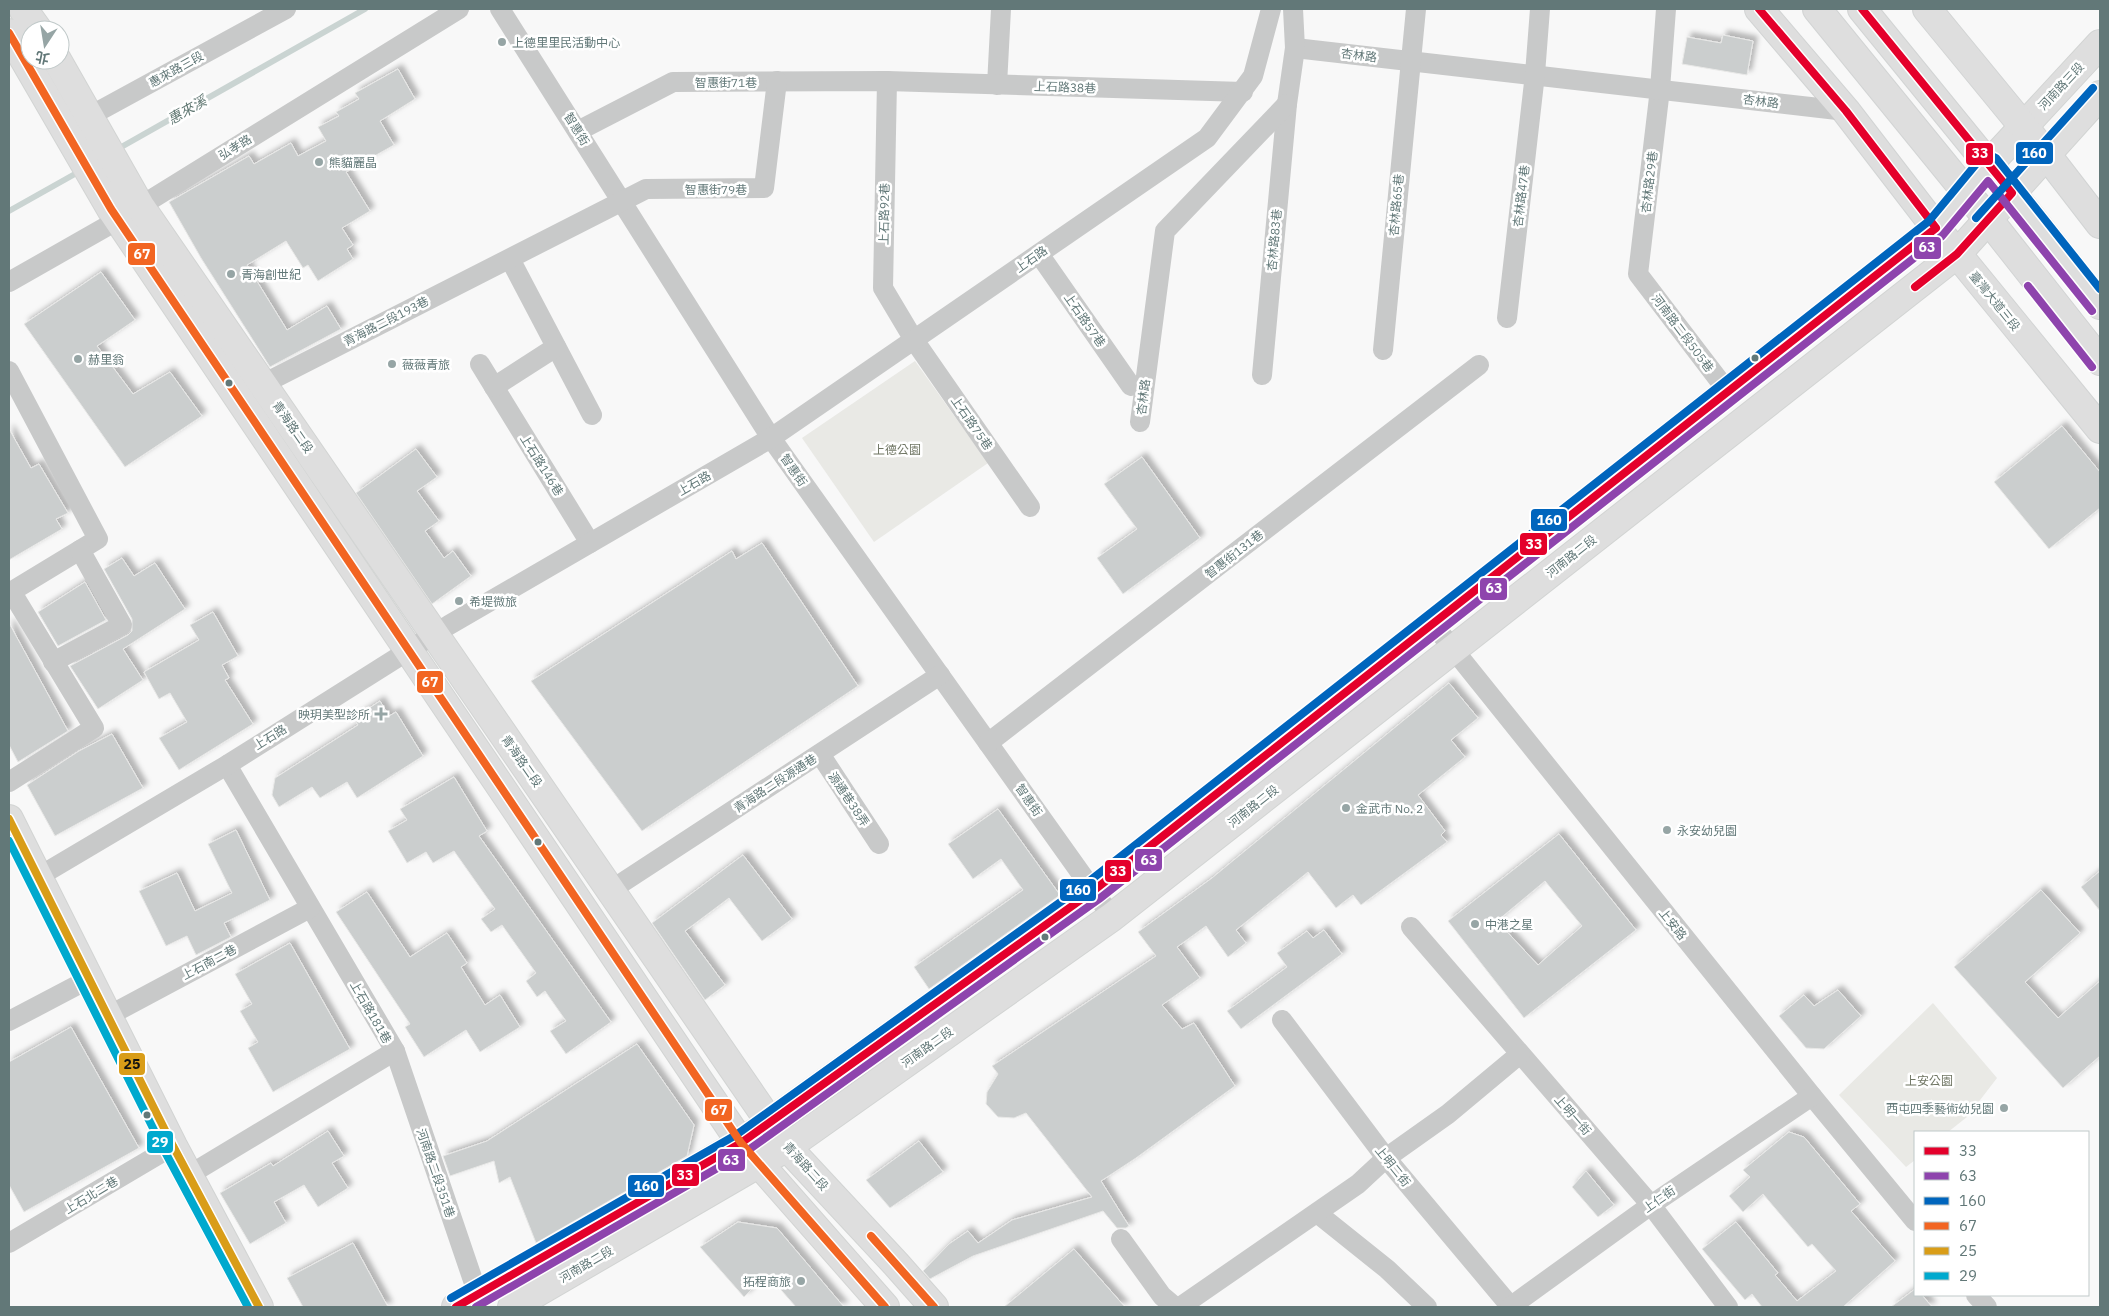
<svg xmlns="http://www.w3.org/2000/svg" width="2109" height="1316" viewBox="0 0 2109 1316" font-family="'IBM Plex Sans','Noto Sans TC',sans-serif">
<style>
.green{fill:#e9e9e5}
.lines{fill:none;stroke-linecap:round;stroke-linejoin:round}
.stream{stroke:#cad4d2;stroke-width:6}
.building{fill:#cbcece;stroke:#e8e8e7;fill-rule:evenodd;filter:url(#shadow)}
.secondary-casing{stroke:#d2d4d3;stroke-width:30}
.primary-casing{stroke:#d2d4d4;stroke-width:30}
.street{stroke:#c8c9c9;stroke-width:20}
.secondary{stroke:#dedede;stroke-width:28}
.primary{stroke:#dedede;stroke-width:28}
.bus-1-casing{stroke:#fff;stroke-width:11}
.bus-2-casing{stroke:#fff;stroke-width:11}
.bus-3-casing{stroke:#fff;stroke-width:11}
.bus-4-casing{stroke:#fff;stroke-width:11}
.bus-5-casing{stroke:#fff;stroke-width:11}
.bus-6-casing{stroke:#fff;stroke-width:11}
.bus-1{stroke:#e4002b;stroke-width:8}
.bus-2{stroke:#8e44ad;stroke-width:8}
.bus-3{stroke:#0065bd;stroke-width:8}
.bus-4{stroke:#f26522;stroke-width:8}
.bus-5{stroke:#d99d18;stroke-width:8}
.bus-6{stroke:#00a9ce;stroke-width:8}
.poi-dot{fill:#96a5a5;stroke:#fff;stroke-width:2}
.bus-dot{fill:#627878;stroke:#fff;stroke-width:2}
.labels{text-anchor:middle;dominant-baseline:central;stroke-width:5;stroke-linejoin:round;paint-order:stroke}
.poi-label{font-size:12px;fill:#627878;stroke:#fff;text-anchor:start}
.street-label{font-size:12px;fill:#627878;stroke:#fff}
.park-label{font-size:12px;fill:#717765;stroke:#fff}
.water-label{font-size:14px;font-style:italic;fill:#617873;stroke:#fff}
.line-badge{stroke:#fff;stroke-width:2}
.badge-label{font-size:14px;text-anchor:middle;font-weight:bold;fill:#fff}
.pale-badge-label{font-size:14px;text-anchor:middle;font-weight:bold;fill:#111}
</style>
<defs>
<filter id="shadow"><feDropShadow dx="4.5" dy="-4.5" stdDeviation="2.5" flood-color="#0004"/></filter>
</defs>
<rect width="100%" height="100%" fill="#f8f8f8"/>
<g class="green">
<path d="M915,361L988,463L874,542L802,438Z"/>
<path d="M1933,1003L1997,1078L1967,1117L1948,1132H1915V1160L1906,1167L1839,1095Z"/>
</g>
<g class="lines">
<g class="stream">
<path d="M116,150L365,9"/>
<path d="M9,211L82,170"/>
</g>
</g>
<g class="building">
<path d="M1723,35L1753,41L1747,75L1682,64L1687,37L1721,43Z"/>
<path d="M398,69L415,99L380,121L394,145L346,172L370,211L342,228L353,245L347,249L353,259L318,281L308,265L303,268L286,241L247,265L287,330L327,306L341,329L270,367L201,258L169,202L249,156L254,164L291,143L298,156L326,141L318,127L339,116L336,112L359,99L355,93Z"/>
<path d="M101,272L135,320L97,346L133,394L170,372L202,416L125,467L24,324Z"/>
<path d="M2062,426L2100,472V508L2049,549L1994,482Z"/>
<path d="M9,429L31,468L39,464L68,513L56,519L62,529L9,560Z"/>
<path d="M416,449L437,477L417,491L439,521L425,531L444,558L453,551L471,576L432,604L356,493Z"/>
<path d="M1142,457L1200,538L1123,594L1097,558L1137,529L1104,484Z"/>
<path d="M762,543L858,686L642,831L531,681L732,551L736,559Z"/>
<path d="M122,558L134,576L155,563L185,609L123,649L143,680L98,709L70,666L128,635L132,631V619L104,569Z"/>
<path d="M85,582L106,620L58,646L38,612Z"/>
<path d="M213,612L238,656L222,665L229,678L225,680L253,724L179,770L159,738L187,722L170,693L159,699L144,672L199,640L190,625Z"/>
<path d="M9,623L68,731L18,762L9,745Z"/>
<path d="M1449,683L1478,718L1451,740L1465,757L1418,795L1445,831L1441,835L1447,842L1361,905L1353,895L1336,908L1308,872L1236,930L1246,943L1228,957L1206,926L1177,947L1200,978L1162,1005L1182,1029L1194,1023L1235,1086L1136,1158L1101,1181L1129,1226L1126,1228H1117L1103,1211L973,1256L930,1279L923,1271L949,1244L968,1231L978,1243L1012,1220L1092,1197L1026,1113L1014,1118L998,1117L986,1104L987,1092L998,1074L992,1066L1156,956L1138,932L1212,878Z"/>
<path d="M380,701L389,716L396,712L423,756L357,798L347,782L320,798L312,787L279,807L272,795L275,778L358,725L354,718Z"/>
<path d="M112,734L143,788L55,836L27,785L79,751Z"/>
<path d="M454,777L487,831L479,836L611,1022L566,1054L550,1031L566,1021L545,991L537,997L526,981L536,973L502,925L491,932L481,919L495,909L454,851L433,863L426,852L407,863L388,831L407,820L400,809Z"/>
<path d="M998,809L1060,895L929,989L914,967L1023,890L1001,859L973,879L948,844Z"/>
<path d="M236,830L270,900L224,923L231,937L196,955L187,936L166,946L139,891L177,873L195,911L232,893L208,844Z"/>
<path d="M1559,834L1636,930L1524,1018L1448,921ZM1545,881L1582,926L1538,965L1497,921Z"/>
<path d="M743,855L792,919L762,941L729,898L685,931L725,985L705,1000L652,923Z"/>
<path d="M2100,871V911L2081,887Z"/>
<path d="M2041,890L2080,933L2025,982L2058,1018L2100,981V1056L2063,1088L1954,967Z"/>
<path d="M367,892L410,957L447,933L467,963L461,967L485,1005L500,995L520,1027L480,1052L466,1030L424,1057L405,1027L410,1024L336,912Z"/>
<path d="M1324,930L1342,954L1241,1029L1227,1011L1287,967L1277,953L1307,931L1313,938Z"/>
<path d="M290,943L350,1049L273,1092L248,1048L258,1042L240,1011L252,1004L235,974Z"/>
<path d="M1838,990L1861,1016L1824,1049L1806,1048L1779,1016L1804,995L1814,1006Z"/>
<path d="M71,1027L139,1148L24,1212L9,1185V1062Z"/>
<path d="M637,1044L694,1125L687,1156L536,1243L510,1177L499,1183L494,1161L450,1176L443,1156L487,1141Z"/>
<path d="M328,1131L344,1156L332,1163L348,1188L318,1207L304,1185L274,1202L286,1223L250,1244L220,1193L271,1163L273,1166Z"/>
<path d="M1789,1132L1804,1137L1860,1204L1851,1211L1895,1261L1843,1307H1762L1752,1294L1745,1300L1702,1249L1736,1222L1778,1273L1775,1275L1797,1301L1836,1271L1812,1244L1808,1247L1763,1194L1743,1212L1729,1196L1750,1177L1743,1170Z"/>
<path d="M919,1141L943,1172L890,1208L866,1180Z"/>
<path d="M1586,1171L1614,1205L1598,1217L1572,1187Z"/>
<path d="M738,1222L777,1228L844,1307H796L767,1274L744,1297L700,1247Z"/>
<path d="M353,1243L388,1307H303L287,1278Z"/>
<path d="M1074,1249L1125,1307H1004Z"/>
<path d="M1915,1289V1295H1922L1932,1307H1891Z"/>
</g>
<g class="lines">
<g class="secondary-casing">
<g id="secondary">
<path d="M23,9L38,30"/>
<path d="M9,33L111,209L741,1143L885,1307"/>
<path d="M57,60L140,206L787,1147L896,1264L934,1307"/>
<path d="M9,819L173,1146L259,1307"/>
<path d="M456,1307L741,1143L1093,891L1936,228L1988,165L2100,44"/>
<path d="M512,1307L787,1147L1112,917L1957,254L2100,95"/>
</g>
</g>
<g class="primary-casing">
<g id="primary">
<path d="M1759,9L1846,111L1936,228L2100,429"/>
<path d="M1817,9L1988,219L2100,361"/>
<path d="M1862,9L2012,193L2100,305"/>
<path d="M1927,9L2046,154L2100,224"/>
</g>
</g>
<g class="street">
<path d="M500,9L771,438L1112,917"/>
<path d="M1666,9L1660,89L1638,274L1728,392"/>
<path d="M1295,48L1846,111"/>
<path d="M887,81L883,288L914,340L1030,507"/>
<path d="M997,85L1001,9"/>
<path d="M77,123L286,9"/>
<path d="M578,131L673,82L887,81L1243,92"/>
<path d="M1039,254L1131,386"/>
<path d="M510,259L592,415"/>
<path d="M9,282L118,220L459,9"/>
<path d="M1507,318L1535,74L1540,9"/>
<path d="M1383,350L1416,9"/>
<path d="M480,364L590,543"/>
<path d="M9,371L98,539L9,593"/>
<path d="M1262,375L1287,104L1295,48L1293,9"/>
<path d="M263,384L646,189L764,188L777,81"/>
<path d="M494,387L556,347"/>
<path d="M1140,422L1165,231L1287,104"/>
<path d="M1433,624L1812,1096L1915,1221"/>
<path d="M53,662L122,625L80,550"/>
<path d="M988,743L1479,365"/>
<path d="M820,754L879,844"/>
<path d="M227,765L395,1051L478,1295"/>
<path d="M9,782L94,728L11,591"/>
<path d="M38,877L227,765L449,625L771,438L1207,138L1253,76L1271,9"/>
<path d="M611,890L940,675"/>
<path d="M1411,927L1651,1205L1728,1307"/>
<path d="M108,1016L310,908"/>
<path d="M1282,1020L1386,1158L1511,1307"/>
<path d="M9,1021L89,979"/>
<path d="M189,1175L395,1051"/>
<path d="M1317,1213L1387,1269L1427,1307"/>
<path d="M1121,1239L1162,1296L1175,1307"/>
<path d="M9,1243L173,1146"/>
<path d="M1976,1295L1987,1307"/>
<path d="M1180,1307L1358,1184L1386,1158L1448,1114L1520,1054"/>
<path d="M1510,1307L1651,1205L1812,1096"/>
</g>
<use href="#secondary" class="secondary"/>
<use href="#primary" class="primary"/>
<g class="bus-1-casing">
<g id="bus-1">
<path d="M1862,9L2012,193L1957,254L1915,287"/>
<path d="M456,1307L741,1143L1093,891L1936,228L1846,111L1759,9"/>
</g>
</g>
<g class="bus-2-casing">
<g id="bus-2">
<path d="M2028,286L2092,367"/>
<path d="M476,1307L747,1151L1099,899L1942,236L1988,181L2092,311"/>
</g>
</g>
<g class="bus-3-casing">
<g id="bus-3">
<path d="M1976,218L2093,88"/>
<path d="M451,1298L736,1135L1087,883L1929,221L1982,157L1990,155L1996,158L2100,289"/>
</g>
</g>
<g class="bus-4-casing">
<g id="bus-4">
<path d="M9,33L111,209L741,1143L885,1307"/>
<path d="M871,1236L934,1307"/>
</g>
</g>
<g class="bus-5-casing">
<path id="bus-5" d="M9,819L173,1146L259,1307"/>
</g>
<g class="bus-6-casing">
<path id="bus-6" d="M9,841L164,1150L248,1307"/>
</g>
<use href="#bus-1" class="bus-1"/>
<use href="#bus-2" class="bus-2"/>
<use href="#bus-3" class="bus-3"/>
<use href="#bus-4" class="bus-4"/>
<use href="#bus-5" class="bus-5"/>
<use href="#bus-6" class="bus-6"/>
</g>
<g class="poi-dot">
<circle cx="502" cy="42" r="5"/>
<circle cx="319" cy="162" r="5"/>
<circle cx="231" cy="274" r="5"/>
<circle cx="78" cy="359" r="5"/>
<circle cx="392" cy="364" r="5"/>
<circle cx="459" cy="601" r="5"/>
<path d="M378.5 706.5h5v5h5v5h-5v5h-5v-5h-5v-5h5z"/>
<circle cx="1346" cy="808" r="5"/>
<circle cx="1667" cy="830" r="5"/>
<circle cx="1475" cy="924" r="5"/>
<circle cx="2004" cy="1108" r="5"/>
<circle cx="801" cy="1281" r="5"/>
</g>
<g class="bus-dot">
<circle cx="1755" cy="358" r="4.5"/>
<circle cx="229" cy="383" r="4.5"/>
<circle cx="538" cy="842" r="4.5"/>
<circle cx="1045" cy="937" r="4.5"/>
<circle cx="147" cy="1115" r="4.5"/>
</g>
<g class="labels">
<g class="poi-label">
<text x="512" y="42">上德里里民活動中心</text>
<text x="329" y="162">熊貓麗晶</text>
<text x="241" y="274">青海創世紀</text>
<text x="88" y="359">赫里翁</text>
<text x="402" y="364">薇薇青旅</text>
<text x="469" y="601">希堤微旅</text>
<text x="370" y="714" text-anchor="end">映玥美型診所</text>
<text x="1356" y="808">金武市 No. 2</text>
<text x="1677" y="830">永安幼兒園</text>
<text x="1485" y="924">中港之星</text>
<text x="1994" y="1108" text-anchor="end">西屯四季藝術幼兒園</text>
<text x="791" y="1281" text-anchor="end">拓程商旅</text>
</g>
<g class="street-label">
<text transform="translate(1359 55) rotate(7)">杏林路</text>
<text transform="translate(176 69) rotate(-29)">惠來路三段</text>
<text x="726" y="82">智惠街71巷</text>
<text transform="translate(2061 86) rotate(-47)">河南路三段</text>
<text transform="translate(1065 87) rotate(2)">上石路38巷</text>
<text transform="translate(1761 101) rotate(7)">杏林路</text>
<text transform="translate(577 129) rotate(58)">智惠街</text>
<text transform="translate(235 147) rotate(-32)">弘孝路</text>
<text transform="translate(1649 182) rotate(-83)">杏林路29巷</text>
<text x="716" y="189">智惠街79巷</text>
<text transform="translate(1521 196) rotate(-83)">杏林路47巷</text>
<text transform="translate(1396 205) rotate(-85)">杏林路65巷</text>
<text transform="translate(884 214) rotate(-89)">上石路92巷</text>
<text transform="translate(1274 240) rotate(-85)">杏林路83巷</text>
<text transform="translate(1031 259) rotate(-35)">上石路</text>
<text transform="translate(1995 301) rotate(51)">臺灣大道三段</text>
<text transform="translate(1085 320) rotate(55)">上石路57巷</text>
<text transform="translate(386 321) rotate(-27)">青海路二段193巷</text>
<text transform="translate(1683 333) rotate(53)">河南路二段505巷</text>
<text transform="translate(1143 397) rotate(-83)">杏林路</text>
<text transform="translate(972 423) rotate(55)">上石路75巷</text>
<text transform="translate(293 427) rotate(55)">青海路二段</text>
<text transform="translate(542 465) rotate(58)">上石路146巷</text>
<text transform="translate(794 470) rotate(55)">智惠街</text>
<text transform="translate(694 483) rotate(-30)">上石路</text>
<text transform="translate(1234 554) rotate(-38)">智惠街131巷</text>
<text transform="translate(1571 556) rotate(-38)">河南路二段</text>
<text transform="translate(270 737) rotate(-32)">上石路</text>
<text transform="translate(522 761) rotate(55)">青海路二段</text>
<text transform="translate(775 783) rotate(-33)">青海路二段源通巷</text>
<text transform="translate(849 799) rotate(56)">源通巷38弄</text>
<text transform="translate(1029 800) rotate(55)">智惠街</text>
<text transform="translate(1253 806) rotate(-38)">河南路二段</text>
<text transform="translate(1673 924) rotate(51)">上安路</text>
<text transform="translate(209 962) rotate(-28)">上石南二巷</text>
<text transform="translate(371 1012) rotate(60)">上石路181巷</text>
<text transform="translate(927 1047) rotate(-35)">河南路二段</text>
<text transform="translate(1573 1115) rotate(49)">上明一街</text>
<text transform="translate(806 1166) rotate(48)">青海路二段</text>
<text transform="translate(1393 1166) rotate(51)">上明二街</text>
<text transform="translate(436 1173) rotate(71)">河南路二段351巷</text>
<text transform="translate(91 1195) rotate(-31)">上石北二巷</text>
<text transform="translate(1659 1199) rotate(-35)">上仁街</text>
<text transform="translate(586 1264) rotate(-30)">河南路二段</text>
</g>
<g class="park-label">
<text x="897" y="449">上德公園</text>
<text x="1929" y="1080">上安公園</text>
</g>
<g class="water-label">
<text transform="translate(187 110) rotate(-30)">惠來溪</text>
</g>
</g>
<g class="line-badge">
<rect x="2015" y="141" width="39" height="24" rx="5" fill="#0065bd"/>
<rect x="1965" y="142" width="29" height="24" rx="5" fill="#e4002b"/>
<rect x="1913" y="236" width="29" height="24" rx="5" fill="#8e44ad"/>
<rect x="127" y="242" width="29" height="24" rx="5" fill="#f26522"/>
<rect x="1530" y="508" width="38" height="24" rx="5" fill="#0065bd"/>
<rect x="1519" y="532" width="29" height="24" rx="5" fill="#e4002b"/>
<rect x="1479" y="577" width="29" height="24" rx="5" fill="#8e44ad"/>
<rect x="416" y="670" width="28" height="24" rx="5" fill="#f26522"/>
<rect x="1134" y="848" width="29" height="24" rx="5" fill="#8e44ad"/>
<rect x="1104" y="859" width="28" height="24" rx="5" fill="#e4002b"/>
<rect x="1059" y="878" width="38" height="24" rx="5" fill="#0065bd"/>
<rect x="118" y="1052" width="28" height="24" rx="5" fill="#d99d18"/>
<rect x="704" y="1098" width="29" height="24" rx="5" fill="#f26522"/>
<rect x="146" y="1130" width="28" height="24" rx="5" fill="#00a9ce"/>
<rect x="717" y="1148" width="29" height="24" rx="5" fill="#8e44ad"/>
<rect x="671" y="1163" width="29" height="24" rx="5" fill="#e4002b"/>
<rect x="627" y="1174" width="38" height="24" rx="5" fill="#0065bd"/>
</g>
<g class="badge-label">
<text x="2034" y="158">160</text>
<text x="1980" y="158">33</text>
<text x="1927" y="252">63</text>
<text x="142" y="259">67</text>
<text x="1549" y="525">160</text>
<text x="1534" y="549">33</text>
<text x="1494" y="593">63</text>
<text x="430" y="687">67</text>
<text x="1149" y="865">63</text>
<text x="1118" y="876">33</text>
<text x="1078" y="895">160</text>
<text x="719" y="1115">67</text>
<text x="160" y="1147">29</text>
<text x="731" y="1165">63</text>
<text x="685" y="1180">33</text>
<text x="646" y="1191">160</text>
</g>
<g class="pale-badge-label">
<text x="132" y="1069">25</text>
</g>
<rect width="2109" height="1316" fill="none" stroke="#627878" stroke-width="20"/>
<rect x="1914" y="1131" width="175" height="165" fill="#ffffff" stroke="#c0c9c9"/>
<rect x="1924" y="1147" width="25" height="8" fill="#e4002b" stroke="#c0c9c9"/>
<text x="1959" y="1156" font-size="15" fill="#627878">33</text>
<rect x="1924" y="1172" width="25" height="8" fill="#8e44ad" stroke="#c0c9c9"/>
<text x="1959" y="1181" font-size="15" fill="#627878">63</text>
<rect x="1924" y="1197" width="25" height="8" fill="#0065bd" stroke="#c0c9c9"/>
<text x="1959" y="1206" font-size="15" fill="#627878">160</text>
<rect x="1924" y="1222" width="25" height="8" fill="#f26522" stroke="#c0c9c9"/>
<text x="1959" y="1231" font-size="15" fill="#627878">67</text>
<rect x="1924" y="1247" width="25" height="8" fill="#d99d18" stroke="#c0c9c9"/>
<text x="1959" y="1256" font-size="15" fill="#627878">25</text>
<rect x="1924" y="1272" width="25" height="8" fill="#00a9ce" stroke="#c0c9c9"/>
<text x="1959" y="1281" font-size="15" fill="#627878">29</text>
<g transform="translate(45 45) rotate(192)"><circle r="24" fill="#ffffff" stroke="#c0c9c9"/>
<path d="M0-4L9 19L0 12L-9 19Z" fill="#96a5a5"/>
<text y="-8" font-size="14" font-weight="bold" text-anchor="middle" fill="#627878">北</text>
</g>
</svg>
